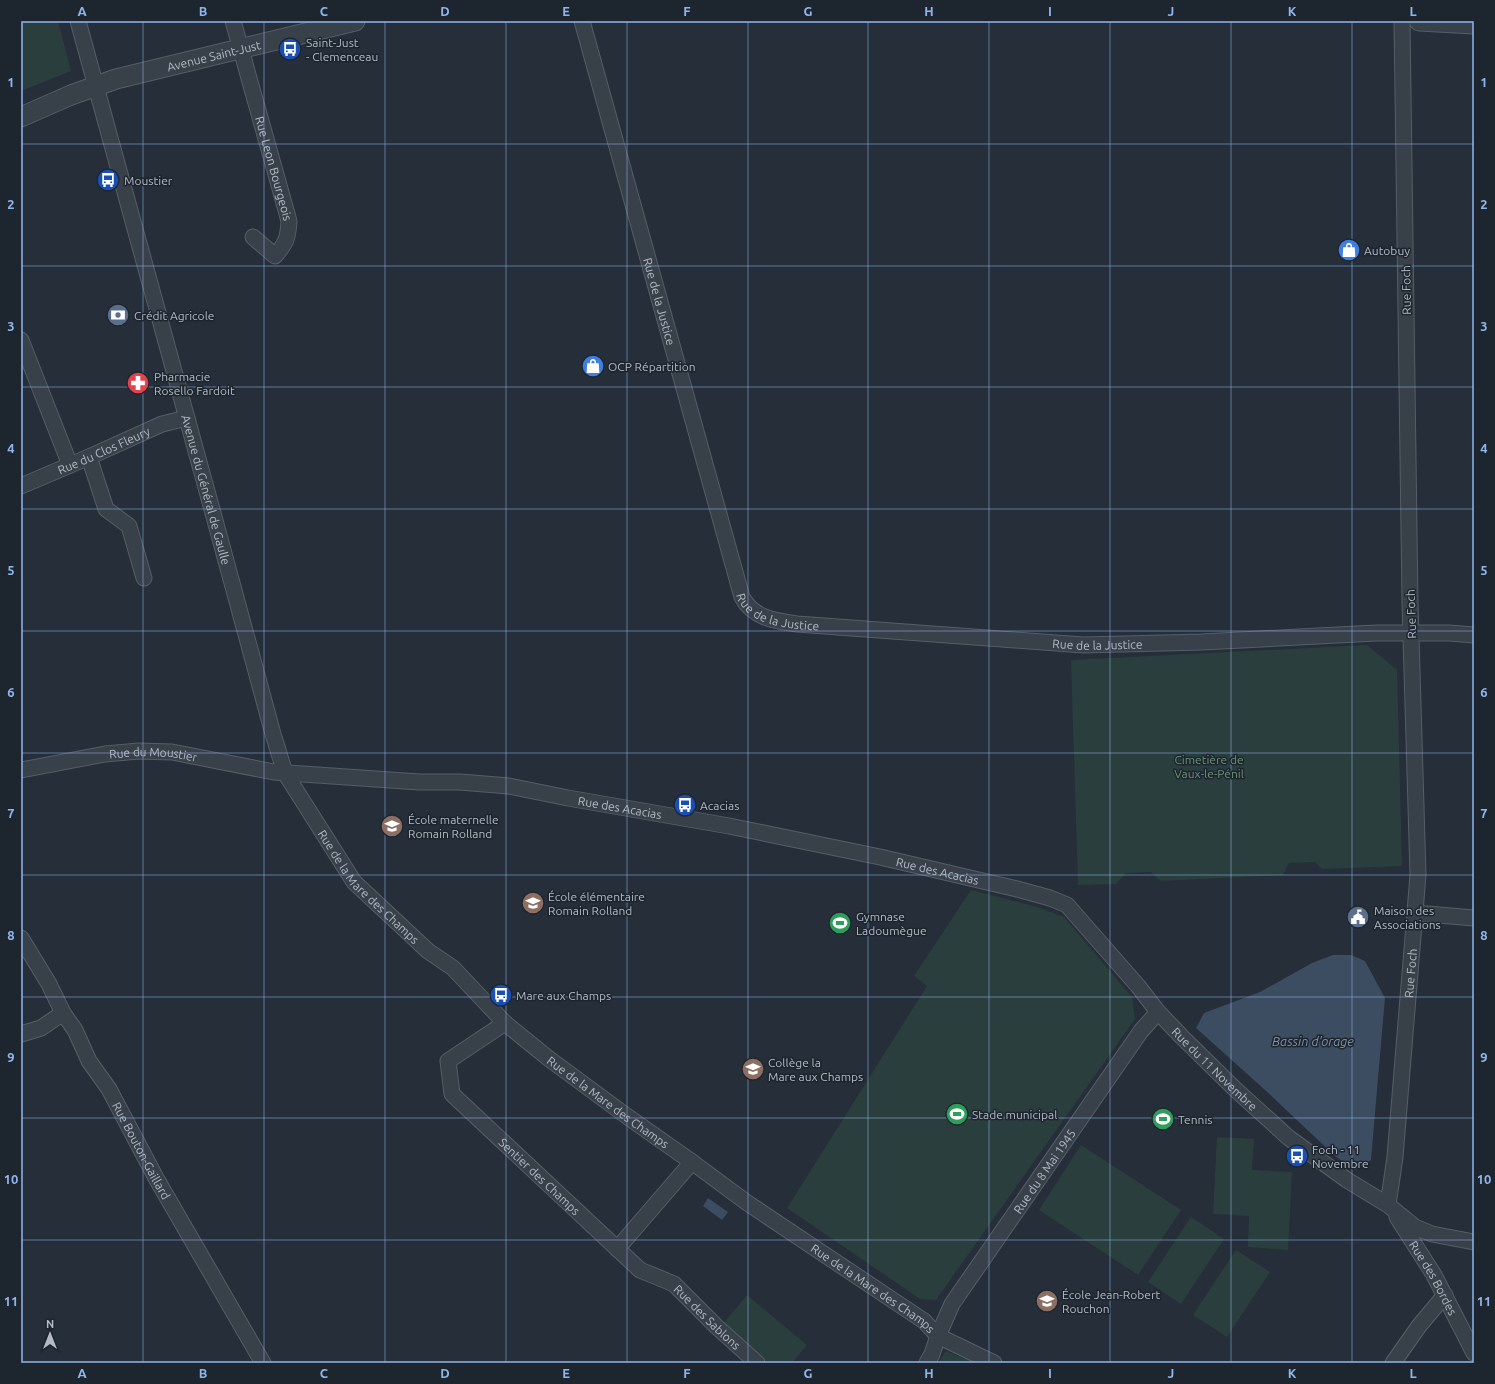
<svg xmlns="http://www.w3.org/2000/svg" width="1495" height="1384" viewBox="0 0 1495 1384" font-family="Ubuntu,sans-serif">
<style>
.green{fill:#2b3e3e}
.water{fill:#3c4c61}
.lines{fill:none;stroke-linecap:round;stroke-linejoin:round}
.minor-casing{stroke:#565e68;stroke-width:17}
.tertiary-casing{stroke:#565e68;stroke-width:21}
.minor{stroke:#38404a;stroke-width:15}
.tertiary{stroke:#38404a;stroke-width:19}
.grid{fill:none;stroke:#90b6ee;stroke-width:1;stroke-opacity:0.55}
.labels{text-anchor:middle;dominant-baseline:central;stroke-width:3;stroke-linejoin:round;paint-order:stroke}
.poi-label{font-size:12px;fill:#b4bbc6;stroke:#1d252f;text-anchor:start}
.street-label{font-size:12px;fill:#b4bbc6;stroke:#1d252f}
.park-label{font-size:12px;fill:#6d9475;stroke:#1d252f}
.water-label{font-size:13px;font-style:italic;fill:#7e92aa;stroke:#1d252f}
.neatline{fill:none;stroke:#90b6ee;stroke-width:1.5}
.grid-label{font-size:13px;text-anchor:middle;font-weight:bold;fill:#90b6ee}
</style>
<rect width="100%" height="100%" fill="#252e39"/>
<g class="green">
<path d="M21,21H58L71,71L21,91Z"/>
<path d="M1367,645L1397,670L1402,866L1322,869L1315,862L1289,863L1283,875L1160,881L1151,872L1126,873L1116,884L1078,885L1071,660Z"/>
<path d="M971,890L1037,907L1064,917L1132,997L1135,1019L936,1300L920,1299L787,1208L927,986L914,976Z"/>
<path d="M1217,1137L1254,1139L1252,1170L1292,1172L1288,1250L1248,1247L1249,1216L1213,1214Z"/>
<path d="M1081,1145L1181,1210L1138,1275L1039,1210Z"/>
<path d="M1191,1217L1224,1239L1181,1304L1148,1282Z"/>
<path d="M1236,1250L1270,1272L1227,1337L1193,1315Z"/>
<path d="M747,1295L807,1345L792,1363H767L722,1325Z"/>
<path d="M946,1351L977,1363H938Z"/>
</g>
<g class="water">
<path d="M1333,955H1351L1365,961L1385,998L1371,1160L1355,1170L1335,1156L1265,1090L1196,1028L1204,1013L1260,992L1312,963Z"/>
<path d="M708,1198L728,1212L722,1220L703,1206Z"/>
</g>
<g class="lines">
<g class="minor-casing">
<g id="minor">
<path id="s1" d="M78,21L219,535L273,734L285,773L354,882L428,951L453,968L505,1023L548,1058L628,1117L692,1162L746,1202L924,1321L938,1336L994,1363"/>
<path id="s2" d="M233,21L289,221C288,239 286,243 275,256L253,237"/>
<path id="s3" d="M582,21L742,597C753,618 775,621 797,624L1083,645L1202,642L1376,633H1449L1474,635"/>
<path d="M21,340L70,465"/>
<path d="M89,457L106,509L129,526L144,578"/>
<path id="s4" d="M21,486L89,457L162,424L187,418"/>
<path id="s5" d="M21,770L105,754L139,751L172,752L274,772L419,782H460L509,786L568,798L729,826L880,857L1017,889L1050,898L1067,905L1138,986L1158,1012L1182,1037L1236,1090L1289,1138L1347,1180L1388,1205L1415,1227L1432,1234L1474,1242"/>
<path d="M1415,913L1474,918"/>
<path id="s6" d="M21,938L49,984L63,1013L75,1030L89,1061L109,1089L156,1178L263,1363"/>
<path id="s7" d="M505,1023L448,1061L452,1094L640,1270L674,1284L717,1327L757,1363"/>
<path d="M21,1034L41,1028L63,1013"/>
<path id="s8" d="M1388,1205L1395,1157L1418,875L1410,602L1402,21"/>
<path id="s9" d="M1397,1217L1434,1275L1474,1353"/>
<path d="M617,1249L692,1162"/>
<path id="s10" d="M927,1363L932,1354L938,1336L952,1304L1141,1031L1158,1012"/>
<path d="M1393,1363L1419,1326L1445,1295"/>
</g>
</g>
<g class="tertiary-casing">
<g id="tertiary">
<path d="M1419,21L1474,24"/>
<path id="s11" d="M21,117L71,95L116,79L355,21"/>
</g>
</g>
<use href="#minor" class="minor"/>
<use href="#tertiary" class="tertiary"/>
</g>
<path class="grid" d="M143,21V1363M264,21V1363M385,21V1363M506,21V1363M627,21V1363M748,21V1363M868,21V1363M989,21V1363M1110,21V1363M1231,21V1363M1352,21V1363M21,144H1474M21,266H1474M21,387H1474M21,509H1474M21,631H1474M21,753H1474M21,875H1474M21,997H1474M21,1118H1474M21,1240H1474"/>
<defs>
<g id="bus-disc" transform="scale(1.15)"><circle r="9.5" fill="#1a4fb4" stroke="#1d252f"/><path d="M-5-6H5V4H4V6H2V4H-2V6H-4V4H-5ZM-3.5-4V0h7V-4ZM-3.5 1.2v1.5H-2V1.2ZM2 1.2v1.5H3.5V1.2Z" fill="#fff"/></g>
<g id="shop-disc" transform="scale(1.15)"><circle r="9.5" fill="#3f7fe0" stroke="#1d252f"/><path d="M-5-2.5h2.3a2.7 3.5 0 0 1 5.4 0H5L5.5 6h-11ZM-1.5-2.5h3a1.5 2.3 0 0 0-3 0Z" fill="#fff"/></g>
<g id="bank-disc" transform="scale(1.15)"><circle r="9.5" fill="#5c6f8a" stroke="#1d252f"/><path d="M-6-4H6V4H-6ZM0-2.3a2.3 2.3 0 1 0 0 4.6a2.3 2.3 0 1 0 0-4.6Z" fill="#fff"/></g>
<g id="pharmacy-disc" transform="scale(1.15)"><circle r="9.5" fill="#e0444e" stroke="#1d252f"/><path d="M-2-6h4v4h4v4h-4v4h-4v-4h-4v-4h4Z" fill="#fff"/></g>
<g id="school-disc" transform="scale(1.15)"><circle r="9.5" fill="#8d6e63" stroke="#1d252f"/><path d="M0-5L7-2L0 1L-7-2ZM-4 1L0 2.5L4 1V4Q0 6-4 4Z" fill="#fff"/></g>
<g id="civic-disc" transform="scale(1.15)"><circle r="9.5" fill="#5c6f8a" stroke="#1d252f"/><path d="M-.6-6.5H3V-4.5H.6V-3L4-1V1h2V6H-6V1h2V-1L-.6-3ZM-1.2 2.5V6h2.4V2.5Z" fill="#fff"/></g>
<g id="stadium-disc" transform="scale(1.15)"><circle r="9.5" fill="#2e9e5b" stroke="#1d252f"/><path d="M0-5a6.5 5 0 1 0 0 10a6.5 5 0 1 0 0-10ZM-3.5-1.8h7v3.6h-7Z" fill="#fff"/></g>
</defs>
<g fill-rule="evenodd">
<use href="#bus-disc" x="290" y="49"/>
<use href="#bus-disc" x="108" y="180"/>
<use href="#shop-disc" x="1349" y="250"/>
<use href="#bank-disc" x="118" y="315"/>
<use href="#shop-disc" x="593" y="366"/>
<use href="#pharmacy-disc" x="138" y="383"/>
<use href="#bus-disc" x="685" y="805"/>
<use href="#school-disc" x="392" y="826"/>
<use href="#school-disc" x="533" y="903"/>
<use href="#civic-disc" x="1358" y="917"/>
<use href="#stadium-disc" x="840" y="923"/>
<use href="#bus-disc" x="501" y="995"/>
<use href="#school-disc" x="753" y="1069"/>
<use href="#stadium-disc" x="957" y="1114"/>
<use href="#stadium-disc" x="1163" y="1119"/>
<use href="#bus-disc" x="1297" y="1156"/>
<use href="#school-disc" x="1047" y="1301"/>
</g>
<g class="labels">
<g class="poi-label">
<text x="306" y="42">Saint-Just<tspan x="306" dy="14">- Clemenceau</tspan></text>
<text x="124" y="180">Moustier</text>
<text x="1364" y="250">Autobuy</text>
<text x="134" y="315">Crédit Agricole</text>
<text x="608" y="366">OCP Répartition</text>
<text x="154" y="376">Pharmacie<tspan x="154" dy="14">Rosello Fardoit</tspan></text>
<text x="700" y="805">Acacias</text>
<text x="408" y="819">École maternelle<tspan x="408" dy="14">Romain Rolland</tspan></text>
<text x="548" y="896">École élémentaire<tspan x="548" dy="14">Romain Rolland</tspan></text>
<text x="1374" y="910">Maison des<tspan x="1374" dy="14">Associations</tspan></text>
<text x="856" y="916">Gymnase<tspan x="856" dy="14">Ladoumègue</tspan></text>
<text x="516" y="995">Mare aux Champs</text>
<text x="768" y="1062">Collège la<tspan x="768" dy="14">Mare aux Champs</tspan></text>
<text x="972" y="1114">Stade municipal</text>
<text x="1178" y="1119">Tennis</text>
<text x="1312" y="1149">Foch - 11<tspan x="1312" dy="14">Novembre</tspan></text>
<text x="1062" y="1294">École Jean-Robert<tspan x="1062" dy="14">Rouchon</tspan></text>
</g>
<g class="street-label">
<text stroke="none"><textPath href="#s11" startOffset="203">Avenue Saint-Just</textPath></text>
<text stroke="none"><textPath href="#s2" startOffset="153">Rue Leon Bourgeois</textPath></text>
<text transform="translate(1406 290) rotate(-91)">Rue Foch</text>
<text stroke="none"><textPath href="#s3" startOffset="291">Rue de la Justice</textPath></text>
<text stroke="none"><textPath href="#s4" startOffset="90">Rue du Clos Fleury</textPath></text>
<text stroke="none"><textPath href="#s1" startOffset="486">Avenue du Général de Gaulle</textPath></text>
<text stroke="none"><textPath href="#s3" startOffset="639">Rue de la Justice</textPath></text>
<text transform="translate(1411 614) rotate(-92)">Rue Foch</text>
<text stroke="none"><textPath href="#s3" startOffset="963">Rue de la Justice</textPath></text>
<text stroke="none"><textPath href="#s5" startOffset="134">Rue du Moustier</textPath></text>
<text stroke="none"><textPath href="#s5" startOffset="605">Rue des Acacias</textPath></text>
<text stroke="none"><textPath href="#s5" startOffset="929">Rue des Acacias</textPath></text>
<text stroke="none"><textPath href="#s1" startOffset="922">Rue de la Mare des Champs</textPath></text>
<text stroke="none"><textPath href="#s8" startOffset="233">Rue Foch</textPath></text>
<text stroke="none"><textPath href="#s5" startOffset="1284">Rue du 11 Novembre</textPath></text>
<text stroke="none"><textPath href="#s1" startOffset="1246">Rue de la Mare des Champs</textPath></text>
<text stroke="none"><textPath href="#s6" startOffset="245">Rue Bouton-Gaillard</textPath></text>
<text stroke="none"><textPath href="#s10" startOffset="226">Rue du 8 Mai 1945</textPath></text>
<text stroke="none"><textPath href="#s7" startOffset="222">Sentier des Champs</textPath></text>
<text stroke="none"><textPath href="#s9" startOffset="71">Rue des Bordes</textPath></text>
<text stroke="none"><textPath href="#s1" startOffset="1570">Rue de la Mare des Champs</textPath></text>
<text stroke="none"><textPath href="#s7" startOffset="443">Rue des Sablons</textPath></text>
</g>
<g class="park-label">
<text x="1209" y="759">Cimetière de<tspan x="1209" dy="14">Vaux-le-Pénil</tspan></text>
</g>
<g class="water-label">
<text x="1313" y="1041">Bassin d'orage</text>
</g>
</g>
<rect width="1495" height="1384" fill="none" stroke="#1d252f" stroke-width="44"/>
<g transform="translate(50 1334)" stroke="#1d252f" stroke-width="3" paint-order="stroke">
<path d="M0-3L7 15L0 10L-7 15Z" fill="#b4bbc6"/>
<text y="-6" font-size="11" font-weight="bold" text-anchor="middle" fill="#b4bbc6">N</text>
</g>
<rect x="22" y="22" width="1451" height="1340" class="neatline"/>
<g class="grid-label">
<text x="82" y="16">A</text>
<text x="203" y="16">B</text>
<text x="324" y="16">C</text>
<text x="445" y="16">D</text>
<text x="566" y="16">E</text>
<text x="687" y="16">F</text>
<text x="808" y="16">G</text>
<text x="929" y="16">H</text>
<text x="1050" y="16">I</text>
<text x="1171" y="16">J</text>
<text x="1292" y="16">K</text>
<text x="1413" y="16">L</text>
<text x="11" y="87">1</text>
<text x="1484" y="87">1</text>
<text x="11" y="209">2</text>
<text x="1484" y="209">2</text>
<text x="11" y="331">3</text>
<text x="1484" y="331">3</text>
<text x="11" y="453">4</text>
<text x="1484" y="453">4</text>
<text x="11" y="575">5</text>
<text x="1484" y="575">5</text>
<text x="11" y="697">6</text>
<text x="1484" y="697">6</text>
<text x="11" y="818">7</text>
<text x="1484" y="818">7</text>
<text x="11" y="940">8</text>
<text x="1484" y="940">8</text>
<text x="11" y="1062">9</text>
<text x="1484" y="1062">9</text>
<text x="11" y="1184">10</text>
<text x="1484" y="1184">10</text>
<text x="11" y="1306">11</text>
<text x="1484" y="1306">11</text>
<text x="82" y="1378">A</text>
<text x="203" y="1378">B</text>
<text x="324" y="1378">C</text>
<text x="445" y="1378">D</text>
<text x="566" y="1378">E</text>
<text x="687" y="1378">F</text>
<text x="808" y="1378">G</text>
<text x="929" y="1378">H</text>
<text x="1050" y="1378">I</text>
<text x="1171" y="1378">J</text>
<text x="1292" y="1378">K</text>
<text x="1413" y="1378">L</text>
</g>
</svg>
